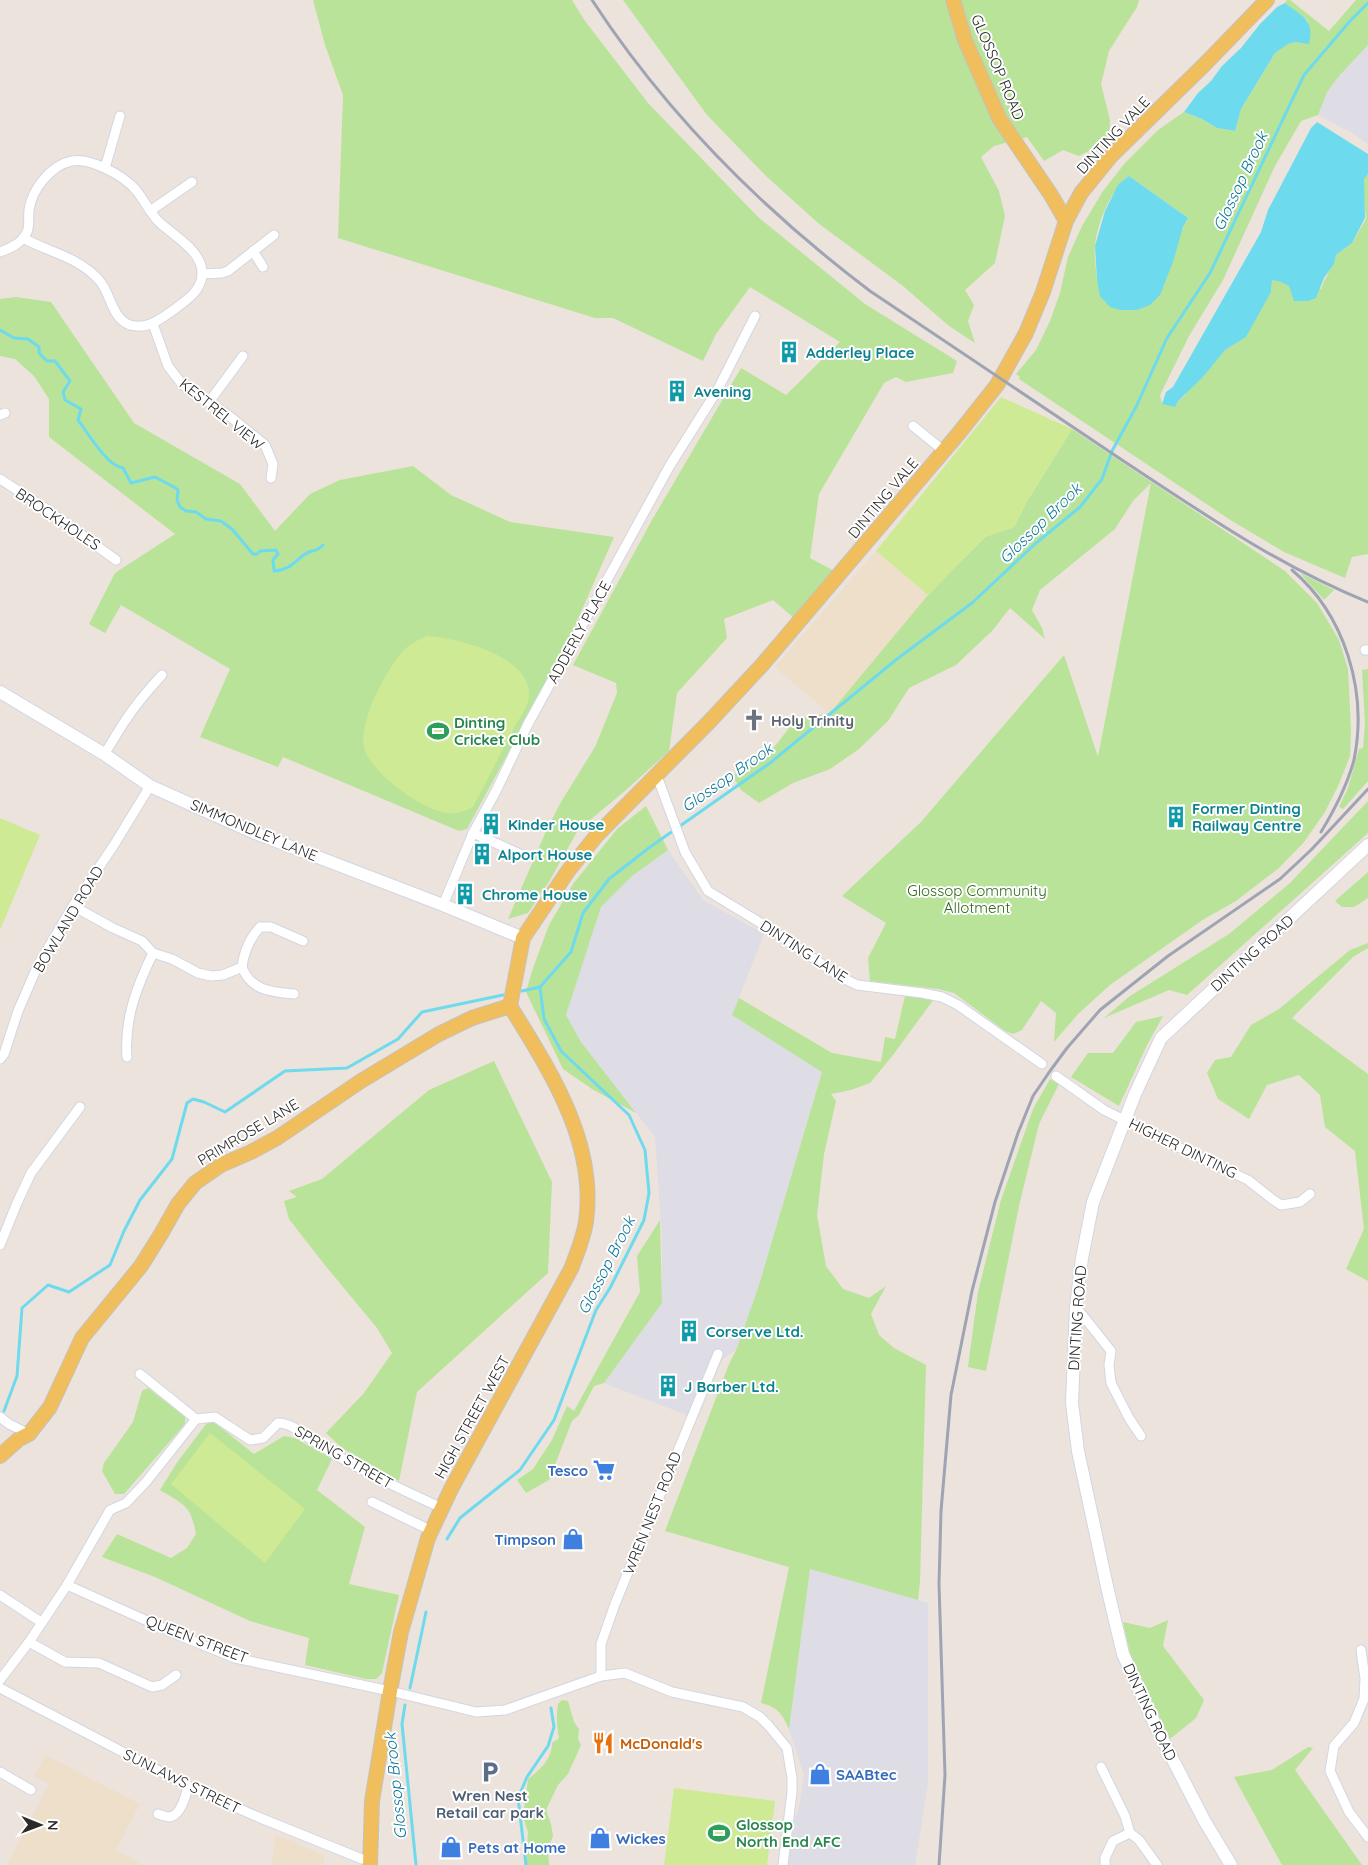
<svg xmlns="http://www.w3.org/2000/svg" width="1368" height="1865" viewBox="0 0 1368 1865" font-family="Quicksand,sans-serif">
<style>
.industrial{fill:#dedce4}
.education{fill:#eedfcb}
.green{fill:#b9e398;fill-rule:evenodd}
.pitch{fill:#cfea94}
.water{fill:#6edaee}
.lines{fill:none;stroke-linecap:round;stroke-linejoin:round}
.stream{stroke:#6edaee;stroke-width:3}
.street-casing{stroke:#d1d6e3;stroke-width:11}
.secondary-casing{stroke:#d1d6e3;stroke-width:14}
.primary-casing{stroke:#c3c3c3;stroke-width:16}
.street{stroke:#fff;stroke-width:9}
.secondary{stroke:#fff;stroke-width:12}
.primary{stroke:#f0be5c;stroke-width:14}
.rail{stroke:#9ea4b4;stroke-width:3}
.labels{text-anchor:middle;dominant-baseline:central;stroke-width:4;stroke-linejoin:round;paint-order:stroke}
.street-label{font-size:15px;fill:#2a2a2a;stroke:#fff}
.culture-label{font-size:15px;font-weight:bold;fill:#0d838f;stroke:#fff;text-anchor:start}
.worship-label{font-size:15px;font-weight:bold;fill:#5b616d;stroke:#fff;text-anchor:start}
.leisure-label{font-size:15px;font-weight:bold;fill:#27864d;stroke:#fff;text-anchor:start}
.park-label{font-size:15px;fill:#32661a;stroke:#fff}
.shop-label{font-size:15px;font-weight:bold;fill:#366cbe;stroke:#fff;text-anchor:start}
.food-label{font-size:15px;font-weight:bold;fill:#c56008;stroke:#fff;text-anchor:start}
.service-label{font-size:15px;font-weight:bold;fill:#4e5e75;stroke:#fff}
.water-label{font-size:16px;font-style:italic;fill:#0e799a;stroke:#fff}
</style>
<rect width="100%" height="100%" fill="#ece3dc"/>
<g class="industrial">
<path d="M1368,45V144L1354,134L1318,115L1327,92L1339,76Z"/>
<path d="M668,850L703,900L764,934L732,1015L822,1071L759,1285L737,1348L722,1360L697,1419L604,1383L662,1303V1237L655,1137L581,1042L566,1015L601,907L632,876Z"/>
<path d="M810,1569L928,1603V1783L915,1865H787L793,1824L799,1808L804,1775L789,1729Z"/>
</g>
<g class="education">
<path d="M876,551L928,595L830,714L775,667Z"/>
<path d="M45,1755L140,1804L116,1850L143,1865H7L49,1784L34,1776Z"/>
<path d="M275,1835L299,1843L298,1844L324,1855V1865H272Z"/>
</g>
<g class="green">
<path d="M313,0H572L585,21L648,103L758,217L865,304L957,361L953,373L906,382L896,377L884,383L819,494L810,558L836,572L795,619L773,600L724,619L727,638L677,693L669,751L626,790L578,830L550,880L528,913L508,919L547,829L561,802L595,747L617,693L616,683L573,665L652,520L741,368L786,395L840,342L750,287L716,334L703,361L613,318H595L338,238L343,95L325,45Z"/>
<path d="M623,0H1139L1137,7L1109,51L1101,84L1110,120L1109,141L1079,156L1063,150L1044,161L1027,137L994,146L981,157L999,191L1005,216L995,263L965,290L974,305L968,321L975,343L949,326L903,286L818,223L766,176L707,115Z"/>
<path d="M1287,0H1290L1329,31L1356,0H1368V45L1339,76L1327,92L1318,115L1301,121L1275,166L1223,280L1189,336L1160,395L1162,404L1178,401L1185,395L1191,387L1203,377L1219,356L1225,350L1235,344L1271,292L1272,280L1281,282L1290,286L1292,295L1321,289C1325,277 1333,267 1336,255L1352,243L1366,219L1362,178L1368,174V554L1352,557L1345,578L1284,552L1232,521L1019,379L1020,377L1016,374L1036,350L1050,321L1060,293L1068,257L1082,226L1103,191L1125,163L1158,130L1184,112L1202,119L1217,128L1235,131L1241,109L1275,53L1287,44L1296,42L1309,43L1308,21L1285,3ZM1129,176L1188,218C1171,246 1174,280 1150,305L1097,280C1096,269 1094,256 1095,245C1098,221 1110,192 1129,176Z"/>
<path d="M16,297L51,302L134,423L240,484L275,531L310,494L340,480L413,466L451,495L510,522L614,537L566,646L467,829L459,831L283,757L278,767L200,737L230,669L121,605L105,633L89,624L115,573L175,534L49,437V399L34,376L15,359L0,356V299Z"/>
<path d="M1072,429L1285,571L1317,603L1339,640L1348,669L1351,730L1350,756L1339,784L1325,812L1304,842L1279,868L1236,901L1204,919L1110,985L1078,1014L1054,1042L1056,1013L1041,1001L1022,1030L1013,1034L1005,1031L954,993L938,989L870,981L868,958L886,923L842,896L921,822L1064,655L1098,757L1151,483L1133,501L1115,529L1040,590L1032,610L1042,628L1045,639L1010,608L992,631L956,665L909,688L888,721L859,749L830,769L793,783L759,803L741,790L733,777L741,765L755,760L772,750L796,719L830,713L928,595L985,537L1014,527L1026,503Z"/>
<path d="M1300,573L1334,590L1324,600Z"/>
<path d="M1368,669V781L1343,809L1339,807L1348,788L1359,749L1363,748L1365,723L1362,670Z"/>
<path d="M1368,801V833L1187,995L1169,990L1104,1018L1130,996L1229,934L1289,884Z"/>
<path d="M646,806L668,850L632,876L601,907L566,1015L581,1042L636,1113L592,1089L563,1069L526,992L532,971L549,925L573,884L617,829Z"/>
<path d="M1368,872V898L1354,907H1342L1335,901Z"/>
<path d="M1368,943V948L1353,957L1292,1018L1368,1074V1281L1346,1269L1364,1229L1355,1151L1325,1127L1320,1095L1299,1075L1267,1085L1249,1119L1218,1099L1207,1073L1215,1060L1231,1057L1251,1025L1279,1009L1350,950Z"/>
<path d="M905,996L934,999L893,1055L870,1083L851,1090L831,1094L836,1101L824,1154L817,1215L826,1266L843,1289L869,1298L886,1286L871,1314L879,1335L894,1348L926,1365L920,1582L918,1600L810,1569L789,1729C782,1714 778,1707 761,1703L789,1567L665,1531L729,1364L737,1348L759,1285L822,1072L732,1015L739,998L832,1053L881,1062L885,1037L895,1039Z"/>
<path d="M1163,1016L1147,1045L1119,1106L1071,1077L1088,1053H1113L1136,1022Z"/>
<path d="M494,1061L552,1182L548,1273L417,1392L399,1481L342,1448L326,1433L364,1393L392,1353L377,1328L324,1264L289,1219L284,1201L297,1197L289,1191L322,1179L429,1090Z"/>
<path d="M1050,1079L1059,1084L1039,1124L1019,1206L986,1371L968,1367L978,1292L1001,1200L1033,1109Z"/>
<path d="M660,1220L662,1303L604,1383L594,1386L579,1415L572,1421L549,1480L526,1493L517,1480L533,1469L552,1440L567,1406L574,1411L640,1292L637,1256Z"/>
<path d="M148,1388L185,1417V1424L124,1494H115L102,1471L104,1463L133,1422L142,1391Z"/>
<path d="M210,1419L254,1454L284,1436L295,1438L332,1459L317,1490L365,1527L349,1584L399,1595L382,1673L376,1679H366L305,1665L309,1638L250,1621L155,1577L102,1557L117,1534L171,1558L187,1548L196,1534C191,1505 184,1505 160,1490L178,1461Z"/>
<path d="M1168,1620L1163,1646L1204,1700L1196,1718L1170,1739L1130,1654L1123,1622L1150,1628Z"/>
<path d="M562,1700L568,1701L574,1722L579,1729L578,1739L581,1745L568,1774L558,1785L546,1810L551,1824L553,1836L548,1848L549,1865H526L528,1832L523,1817L528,1779C540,1770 552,1759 552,1743L559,1738C557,1728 556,1715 558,1704Z"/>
<path d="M1308,1747L1313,1748L1295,1770L1362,1865H1282L1234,1777L1272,1770Z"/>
</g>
<g class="pitch">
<path d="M1001,397L1072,429L1026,503L1014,527L985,537L928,595L876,551Z"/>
<path d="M427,636C459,638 539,658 528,702C525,712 516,723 512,732C499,757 486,782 473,807C465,811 457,814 447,813C421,809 378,777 366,753C354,728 386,671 402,652C409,644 418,640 427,636Z"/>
<path d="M0,818L40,835L0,930Z"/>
<path d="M210,1433L305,1509L265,1563L171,1484Z"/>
<path d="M674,1788L775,1801L767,1865H664Z"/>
</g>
<g class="water">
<path d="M1285,3C1302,16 1315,20 1309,44L1296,42L1288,44L1275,53L1241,109L1235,131L1217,128L1202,119L1184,112L1198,93L1211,81L1222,66L1241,48L1260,24L1277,7Z"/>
<path d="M1317,122L1368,154V174L1364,179L1365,218L1352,243L1336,255L1334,264L1324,278L1316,298L1308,301H1294L1289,286L1281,282L1272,280L1271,292L1246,337L1225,350L1203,377L1178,401L1175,407L1162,404L1166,392L1173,387L1261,232L1268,210L1311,128Z"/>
<path d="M1129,176L1188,218L1183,227L1173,262L1160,295L1150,305L1137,310H1120L1110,307L1100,296L1097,280L1095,246L1105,211L1118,185Z"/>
</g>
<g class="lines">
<g class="stream">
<path d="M0,330L14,338L28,339L39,347V353L47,361H55L70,381L63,392L65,400L81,409L78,420C88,433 107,466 123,468L131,483L155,477L174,487L178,490L177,500L180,507L186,511L196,512L206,519L221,521L232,529L253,554H257L260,551L276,550L278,554L273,560L274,571C293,570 297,557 309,552C316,550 318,550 323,545"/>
<path d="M522,991L540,987"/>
<path d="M4,1411L17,1376L22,1308L48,1285L69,1292L110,1265L124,1231L140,1200L172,1159L187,1103L193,1099L204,1102L225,1112L285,1071L347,1068L398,1039L422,1012L503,995"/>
<path d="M447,1539L460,1518L520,1470L554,1420L596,1310L610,1288L644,1220L649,1193L645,1150L629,1115L561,1051L544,1019L540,987L571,952L583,913L609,879L650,847L770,763L897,659L972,603L1036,543L1080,507L1102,479L1112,451L1136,407L1167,338L1210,273L1304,75L1350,21L1368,3"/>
<path d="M410,1688L426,1612"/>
<path d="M405,1705L402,1724L416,1865"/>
<path d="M526,1865L518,1798L527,1777L548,1746L554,1727L551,1708"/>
</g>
<g class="street-casing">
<g id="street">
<path d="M105,168L120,116"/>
<path d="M150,211L192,182"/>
<path d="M253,251L263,267"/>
<path d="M0,252C11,248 22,243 27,232C30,226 28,217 29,210C32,189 51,165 72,161C90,157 124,176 136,190C144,200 149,211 158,221C172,235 204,251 202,275C201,292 184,302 172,311C159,320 147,330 130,325C111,318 111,293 99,280C79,257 48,252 23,238"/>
<path d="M202,274L222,273L228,271L274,235"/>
<path d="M153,324L168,366L181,383L197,397L209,402L233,419L265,445L273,464L271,478"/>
<path d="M209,402L243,356"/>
<path d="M0,415L5,413"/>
<path d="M913,426L944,451"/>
<path d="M0,479L45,508L116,560"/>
<path d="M1365,650H1368"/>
<path d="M104,754C112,743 118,731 125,721C136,704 149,689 162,675"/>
<path d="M657,776L685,852L708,891L769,928L839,976L857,985L922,993L942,997L958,1005L1042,1064"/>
<path d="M473,833L520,854"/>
<path d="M443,905L473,833L496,791L528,724L669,467L718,389L755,316"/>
<path d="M73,906L113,928L142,941L153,953C137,986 124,1019 127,1057"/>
<path d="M153,953L172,959L198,973L211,976L223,975L242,967C251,991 272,992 294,994"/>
<path d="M242,967C244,951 249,939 260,927H271L303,941"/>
<path d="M0,1059L4,1054L18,1011L38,965L73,906L114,845L150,786"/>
<path d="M1056,1076L1104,1110L1188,1152L1248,1180L1272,1199L1281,1205L1300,1202L1310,1194"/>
<path d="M0,1245L17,1203L31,1173L80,1107"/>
<path d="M1076,1307L1111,1351L1109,1365L1111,1383L1129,1418L1141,1436"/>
<path d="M140,1374L196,1419"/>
<path d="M0,1417L9,1424L29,1434"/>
<path d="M196,1419L215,1417L250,1440L263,1438L278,1423C292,1423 304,1435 315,1442C355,1468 398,1488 442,1508"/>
<path d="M372,1502L432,1531"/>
<path d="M67,1585L183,1637L235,1658L390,1691L476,1712L505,1710L601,1676L625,1673L672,1692L743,1707L760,1717L768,1725L787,1748L792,1778V1792L783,1865"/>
<path d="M0,1595L41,1622"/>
<path d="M29,1642L65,1662L99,1663L152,1687L162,1685L176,1675"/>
<path d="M1361,1650L1365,1679L1364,1699L1354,1723L1334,1746L1330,1771L1349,1812L1368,1837"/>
<path d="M601,1676V1644L615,1604L718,1354"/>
<path d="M0,1680L29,1642L67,1585L110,1510L126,1503L146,1482L196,1419"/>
<path d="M0,1688L188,1786L258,1817L362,1859L370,1860"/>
<path d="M1101,1767L1125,1816L1130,1833L1139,1840L1157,1865"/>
<path d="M0,1772L31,1790"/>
<path d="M158,1814C161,1815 166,1817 170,1817C181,1815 186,1795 188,1786"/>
<path d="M1105,1865V1858L1113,1841L1130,1833"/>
</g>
</g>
<g class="secondary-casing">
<g id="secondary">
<path d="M0,692L104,754L150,786L255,833L443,905L523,938"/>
<path d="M1231,1865L1204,1820L1156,1727L1123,1654L1108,1591L1078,1451L1072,1403L1076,1307L1082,1258L1093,1202L1135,1094L1161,1038L1368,845"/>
</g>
</g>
<g class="primary-casing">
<g id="primary">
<path d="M953,0L965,40L999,118L1051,195L1066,221"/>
<path d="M510,1006L523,938L568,871L597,835L710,721L762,665L959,433L997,385L1026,333L1043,292L1066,221L1081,193L1111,156L1204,65L1267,0"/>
<path d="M0,1456L19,1439L29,1434L50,1407L82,1338L141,1266L161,1234L178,1204L195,1183L221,1165L251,1152L277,1138L361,1081L439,1034L472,1018L510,1006"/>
<path d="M370,1865L372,1801L390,1691L401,1632L428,1538L451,1489L571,1269C577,1254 583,1239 586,1222C597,1142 550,1071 510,1006"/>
</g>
</g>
<use href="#street" class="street"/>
<use href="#secondary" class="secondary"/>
<use href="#primary" class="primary"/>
<g class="rail">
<path d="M592,0C665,112 763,210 870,291C954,347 1038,403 1122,460C1201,512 1280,567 1368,602"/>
<path d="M1292,570C1345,615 1368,691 1354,760C1347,786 1335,809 1321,832"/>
<path d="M939,1865L945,1775L939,1584L941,1511L951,1395L972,1291L995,1202L1018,1133L1033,1096L1050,1071L1067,1048L1100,1010L1168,956L1280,879L1311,850L1368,789"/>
</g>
</g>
<defs>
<g id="building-bare" transform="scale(1.725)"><path d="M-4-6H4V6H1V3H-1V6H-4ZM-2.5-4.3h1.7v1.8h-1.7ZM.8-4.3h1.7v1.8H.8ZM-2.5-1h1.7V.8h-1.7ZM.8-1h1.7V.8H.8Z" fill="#0f9aa8" stroke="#fff" stroke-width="2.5" paint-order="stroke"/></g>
<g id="church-bare" transform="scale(1.725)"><path d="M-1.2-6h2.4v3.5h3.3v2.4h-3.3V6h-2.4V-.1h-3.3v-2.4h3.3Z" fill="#6b7280" stroke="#fff" stroke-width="2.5" paint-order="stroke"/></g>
<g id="stadium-bare" transform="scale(1.725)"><path d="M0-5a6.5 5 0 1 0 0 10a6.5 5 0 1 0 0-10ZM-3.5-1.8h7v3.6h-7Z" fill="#2e9e5b" stroke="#fff" stroke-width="2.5" paint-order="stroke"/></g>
<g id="supermarket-bare" transform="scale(1.725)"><path d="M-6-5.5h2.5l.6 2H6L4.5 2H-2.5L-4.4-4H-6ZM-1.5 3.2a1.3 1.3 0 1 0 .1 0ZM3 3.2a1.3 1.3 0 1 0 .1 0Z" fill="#3f7fe0" stroke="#fff" stroke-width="2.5" paint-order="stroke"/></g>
<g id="shop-bare" transform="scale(1.725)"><path d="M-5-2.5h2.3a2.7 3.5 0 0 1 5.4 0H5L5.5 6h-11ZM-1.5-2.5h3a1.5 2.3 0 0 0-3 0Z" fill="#3f7fe0" stroke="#fff" stroke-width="2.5" paint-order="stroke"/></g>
<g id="restaurant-bare" transform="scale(1.725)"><path d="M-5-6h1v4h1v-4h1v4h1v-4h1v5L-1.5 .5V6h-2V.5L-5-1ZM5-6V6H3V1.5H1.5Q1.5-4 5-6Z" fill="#e8710a" stroke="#fff" stroke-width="2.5" paint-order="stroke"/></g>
<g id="parking-bare" transform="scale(1.725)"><path d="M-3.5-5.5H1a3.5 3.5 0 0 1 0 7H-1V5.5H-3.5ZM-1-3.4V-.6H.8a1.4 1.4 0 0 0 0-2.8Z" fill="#5c6f8a" stroke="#fff" stroke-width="2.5" paint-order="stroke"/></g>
</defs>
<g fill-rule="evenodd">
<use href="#building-bare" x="789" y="352"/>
<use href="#building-bare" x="677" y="391"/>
<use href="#church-bare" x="754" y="720"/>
<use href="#stadium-bare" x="438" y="731"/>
<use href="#building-bare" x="1176" y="817"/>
<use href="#building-bare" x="491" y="824"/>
<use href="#building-bare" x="482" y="854"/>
<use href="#building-bare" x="465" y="894"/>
<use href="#building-bare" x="689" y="1331"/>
<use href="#building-bare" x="668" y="1386"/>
<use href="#supermarket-bare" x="604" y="1470"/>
<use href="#shop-bare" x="573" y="1539"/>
<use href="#restaurant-bare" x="603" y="1743"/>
<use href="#parking-bare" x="490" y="1772"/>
<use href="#shop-bare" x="820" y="1774"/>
<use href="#stadium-bare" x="719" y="1833"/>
<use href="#shop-bare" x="600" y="1838"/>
<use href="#shop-bare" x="451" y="1847"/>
</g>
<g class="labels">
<g class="street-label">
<text transform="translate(998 67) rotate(67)">GLOSSOP ROAD</text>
<text transform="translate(1113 135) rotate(-47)">DINTING VALE</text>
<text transform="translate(222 414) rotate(39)">KESTREL VIEW</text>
<text transform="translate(883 498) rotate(-50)">DINTING VALE</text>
<text transform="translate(58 519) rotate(34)">BROCKHOLES</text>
<text transform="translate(579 632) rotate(-61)">ADDERLY PLACE</text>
<text transform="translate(254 830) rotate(23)">SIMMONDLEY LANE</text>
<text transform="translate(68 919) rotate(-59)">BOWLAND ROAD</text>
<text transform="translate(804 951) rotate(33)">DINTING LANE</text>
<text transform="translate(1252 953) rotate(-42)">DINTING ROAD</text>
<text transform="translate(248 1132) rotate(-31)">PRIMROSE LANE</text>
<text transform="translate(1183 1148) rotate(26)">HIGHER DINTING</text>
<text transform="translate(1077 1318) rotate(-86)">DINTING ROAD</text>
<text transform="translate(472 1417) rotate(-61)">HIGH STREET WEST</text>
<text transform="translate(344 1457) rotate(30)">SPRING STREET</text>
<text transform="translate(652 1513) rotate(-68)">WREN NEST ROAD</text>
<text transform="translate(197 1639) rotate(21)">QUEEN STREET</text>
<text transform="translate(1150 1712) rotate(65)">DINTING ROAD</text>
<text transform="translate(182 1781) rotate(26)">SUNLAWS STREET</text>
</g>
<g class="culture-label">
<text x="806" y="352">Adderley Place</text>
<text x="694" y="391">Avening</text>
<text x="1192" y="808">Former Dinting<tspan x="1192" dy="17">Railway Centre</tspan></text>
<text x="508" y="824">Kinder House</text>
<text x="498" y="854">Alport House</text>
<text x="482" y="894">Chrome House</text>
<text x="706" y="1331">Corserve Ltd.</text>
<text x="684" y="1386">J Barber Ltd.</text>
</g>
<g class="worship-label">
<text x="771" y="720">Holy Trinity</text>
</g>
<g class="leisure-label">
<text x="454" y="722">Dinting<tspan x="454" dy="17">Cricket Club</tspan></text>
<text x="736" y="1824">Glossop<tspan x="736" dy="17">North End AFC</tspan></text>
</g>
<g class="park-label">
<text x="977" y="890">Glossop Community<tspan x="977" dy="17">Allotment</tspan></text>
</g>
<g class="shop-label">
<text x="588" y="1470" text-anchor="end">Tesco</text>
<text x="556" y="1539" text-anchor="end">Timpson</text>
<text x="836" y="1774">SAABtec</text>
<text x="616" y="1838">Wickes</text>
<text x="468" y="1847">Pets at Home</text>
</g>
<g class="food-label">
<text x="620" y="1743">McDonald's</text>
</g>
<g class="service-label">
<text x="490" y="1795">Wren Nest<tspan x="490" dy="17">Retail car park</tspan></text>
</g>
<g class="water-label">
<text transform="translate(1240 181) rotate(-65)">Glossop Brook</text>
<text transform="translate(1040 523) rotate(-44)">Glossop Brook</text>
<text transform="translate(727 777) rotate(-35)">Glossop Brook</text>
<text transform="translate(606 1265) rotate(-63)">Glossop Brook</text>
<text transform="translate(395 1786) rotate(-96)">Glossop Brook</text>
</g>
</g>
<g transform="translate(40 1825) rotate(91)" stroke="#ffffff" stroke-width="4" paint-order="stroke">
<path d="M0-4L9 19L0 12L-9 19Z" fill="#2a2a2a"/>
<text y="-8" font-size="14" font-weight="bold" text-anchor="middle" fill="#2a2a2a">N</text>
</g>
</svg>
